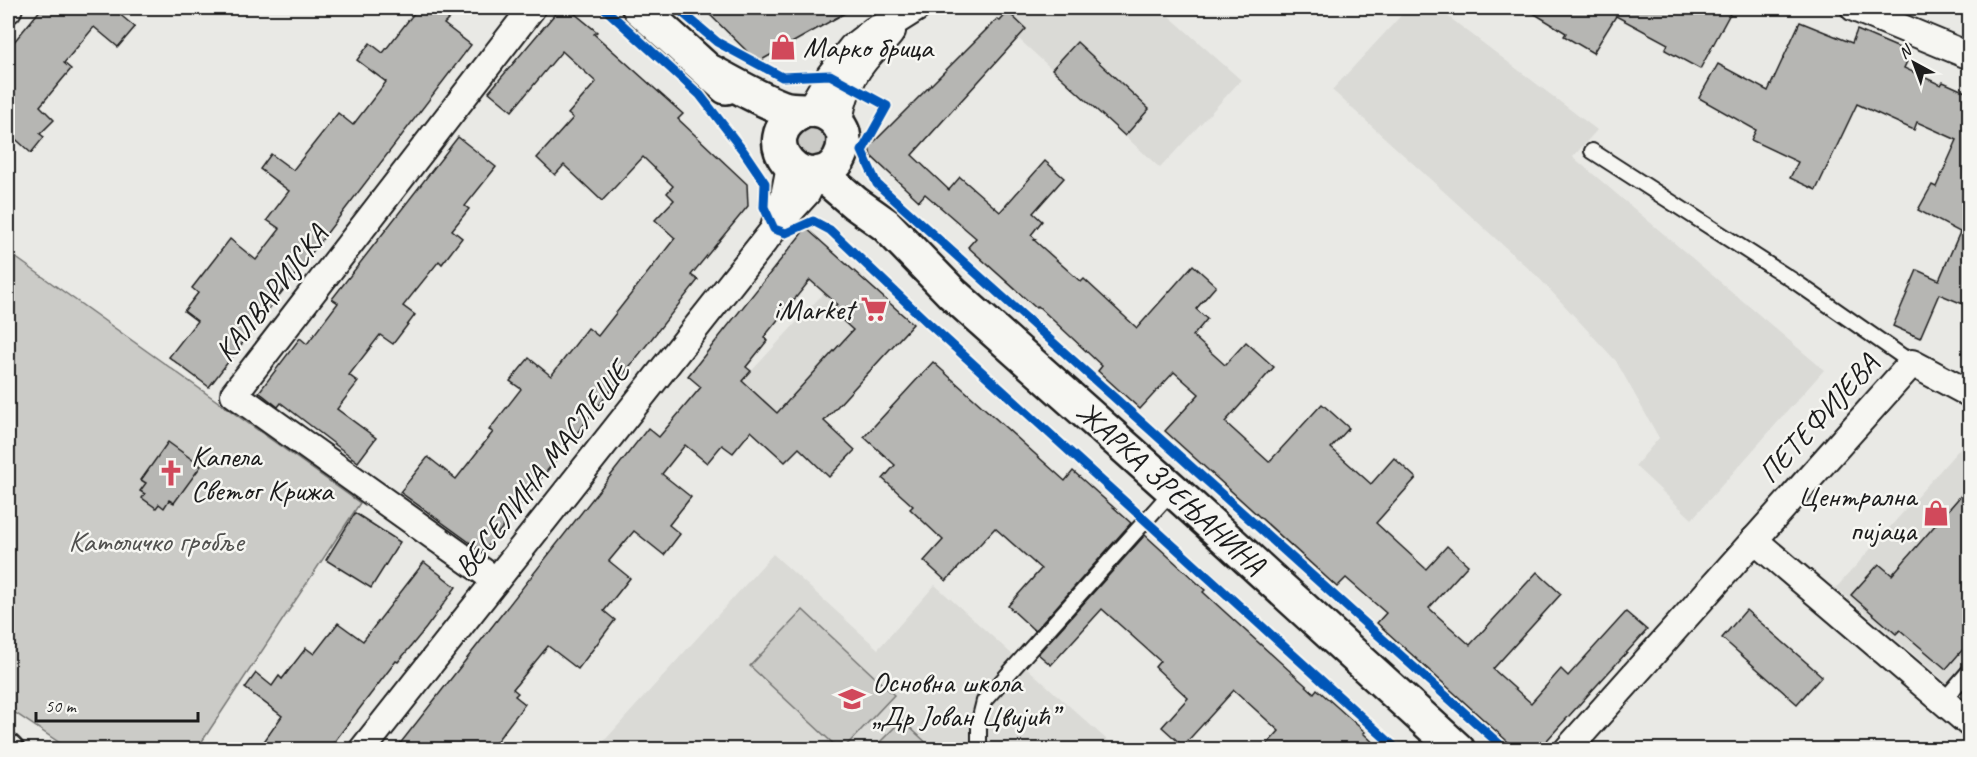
<svg xmlns="http://www.w3.org/2000/svg" width="1977" height="757" viewBox="0 0 1977 757" font-family="Caveat,sans-serif">
<style>
.built{fill:#dadad6}
.green{fill:#cbcbc7;stroke:#747472;stroke-width:1.5}
.building{fill:#b6b6b3;stroke:#1c1c1c;stroke-width:1.5;fill-rule:evenodd}
.lines{fill:none;stroke-linecap:round;stroke-linejoin:round}
.lane-casing{stroke:#1c1c1c;stroke-width:18}
.street-casing{stroke:#1c1c1c;stroke-width:30}
.secondary-casing{stroke:#1c1c1c;stroke-width:38}
.lane{stroke:#f6f6f2;stroke-width:14}
.street{stroke:#f6f6f2;stroke-width:26}
.secondary{stroke:#f6f6f2;stroke-width:33}
.cycleway-casing{stroke:#f6f6f2;stroke-width:13}
.cycleway{stroke:#0057b8;stroke-width:9}
.labels{text-anchor:middle;dominant-baseline:central;stroke-width:5;stroke-linejoin:round;paint-order:stroke}
.poi-label{font-size:30px;fill:#1c1c1c;stroke:#f6f6f2;text-anchor:start}
.street-label{font-size:30px;fill:#1c1c1c;stroke:#f6f6f2}
.park-label{font-size:30px;fill:#51514f;stroke:#f6f6f2}
</style>
<rect width="100%" height="100%" fill="#e9e9e5"/>
<filter id="ink" filterUnits="userSpaceOnUse"><feTurbulence type="fractalNoise" baseFrequency=".0167" numOctaves="2"/><feDisplacementMap in="SourceGraphic" scale="12" xChannelSelector="R" yChannelSelector="G"/><feConvolveMatrix kernelMatrix="1 2 1 2 8 2 1 2 1" color-interpolation-filters="sRGB"/></filter>
<g filter="url(#ink)">
<g class="built">
<path d="M1014,8H1160L1241,80L1160,168L997,19Z"/>
<path d="M1408,8H1437L1597,130L1573,157L1824,370L1692,519L1635,466L1659,438L1616,361L1538,277L1332,90Z"/>
<path d="M852,268L913,324L785,462L721,404L832,284L835,286Z"/>
<path d="M1969,438V702L1836,588Z"/>
<path d="M773,554L878,649L935,585L1117,749L596,750Z"/>
</g>
<g class="green">
<circle cx="812" cy="141" r="16"/>
<path d="M8,252L360,503L197,749H69L8,708Z"/>
<path d="M803,610L894,695L843,749H839L750,666Z"/>
<path d="M902,720L933,749H873Z"/>
</g>
<g class="building">
<path d="M42,8H112L135,27L118,47L94,27L64,63L71,69L40,106L54,120L40,134L44,137L31,153L8,132V49Z"/>
<path d="M418,8H460L444,24L471,45L209,387L169,357L197,321L184,311L198,293L192,288L230,239L256,260L280,229L267,220L289,191L260,169L271,154L293,170L338,113L353,125L386,82L357,60L370,43L383,53Z"/>
<path d="M560,8H568L597,32L594,34L683,114L678,119L747,184L748,206L691,275L698,280L483,552L400,492L428,457L456,479L493,432L489,430L521,389L510,381L529,358L551,376L588,328L598,336L675,238L655,220L674,200L667,193L673,186L643,157L602,201L564,165L555,175L537,158L573,118L568,114L596,82L562,51L512,111L489,92Z"/>
<path d="M703,8H854L758,62Z"/>
<path d="M1525,8H1733L1700,69L1665,50L1668,44L1616,16L1593,53L1564,36L1566,33Z"/>
<path d="M1008,12L1026,29L912,155L949,190L960,177L1000,212L1045,161L1064,178L1033,213L1042,221L1031,235L1036,239L1034,240L1081,282L1084,279L1137,328L1193,265L1216,286L1196,309L1207,319L1193,336L1225,365L1246,342L1274,367L1225,422L1269,462L1322,404L1349,428L1331,448L1371,484L1394,458L1416,478L1376,523L1426,569L1447,546L1468,565L1429,608L1441,619L1470,645L1537,572L1561,594L1493,669L1531,703L1561,669L1568,676L1626,612L1647,630L1538,750H1517L1377,623L1386,613L1346,578L1337,587L1165,431L1199,394L1174,372L1140,409L1098,371L1102,366L1038,306L1036,308L968,247L976,238L925,194L919,201L871,156L869,147L997,19L1000,21Z"/>
<path d="M1800,22L1852,43L1857,30L1911,53L1904,68L1941,85L1943,82L1970,94V290L1963,304L1939,294L1920,338L1893,326L1917,270L1939,280L1960,232L1918,210L1932,185L1936,187L1957,140L1917,122L1914,130L1857,104L1816,190L1790,178L1798,162L1751,140L1756,130L1699,98L1718,64L1768,91Z"/>
<path d="M1077,42L1149,109L1125,136L1052,69Z"/>
<path d="M458,137L496,167L465,206L469,209L452,230L462,238L442,264L439,261L403,306L415,315L393,344L380,335L349,375L358,382L337,409L376,438L358,462L281,403L278,407L259,392L300,338L307,344L338,303L332,299Z"/>
<path d="M806,228L913,324L824,421L855,450L829,477L799,448L785,462L751,431L733,453L722,445L707,463L685,445L662,474L691,497L669,525L680,534L664,555L634,531L609,561L630,578L604,611L615,620L578,669L548,646L513,689L518,693L515,696L525,704L490,750H395L648,428L659,437L701,387L688,376ZM810,280L837,304L831,310L853,330L777,413L742,381L751,371L746,367L767,341L764,337Z"/>
<path d="M933,362L1065,481L1073,471L1131,523L1035,631L1008,606L1041,569L995,528L946,581L924,561L943,540L910,509L913,506L883,479L895,465L864,437Z"/>
<path d="M168,442L201,466L174,503L169,500L164,508L159,504L156,508L142,498L145,494L140,491L146,483L141,480Z"/>
<path d="M1970,485V641L1946,669L1900,630L1896,634L1851,595L1879,564L1892,575Z"/>
<path d="M355,513L400,542L371,588L326,560Z"/>
<path d="M1145,535L1205,590L1203,592L1314,693L1317,689L1365,732L1363,733L1381,750H1262L1279,731L1234,690L1183,746L1162,727L1188,698L1155,667L1160,661L1102,609L1051,665L1038,654Z"/>
<path d="M424,562L456,587L426,628L398,662L396,661L328,750H258L282,716L245,688L256,673L272,686L279,676L282,679L306,648L314,654L338,623L363,641Z"/>
<path d="M1746,610L1822,676L1797,704L1722,638Z"/>
</g>
<g class="lines">
<g class="lane-casing">
<g id="lane">
<path d="M1592,151L1797,283L1912,363"/>
<path d="M1943,701L1970,670"/>
<path d="M979,750V721L984,701L1173,490"/>
</g>
</g>
<g class="street-casing">
<g id="street">
<path d="M1854,8L1970,56"/>
<path d="M8,10L9,8"/>
<path d="M809,110L830,75L852,47L874,30L898,20L917,8"/>
<path d="M839,126C841,97 852,73 872,52C879,45 887,40 892,31"/>
<path d="M775,223L784,196L790,166"/>
<path d="M1754,540L1970,724"/>
<path d="M495,580L234,394L532,8"/>
<path d="M8,747L11,750"/>
<path d="M362,750L774,229L807,193L816,174"/>
<path d="M1567,750L1912,363L1970,394"/>
</g>
</g>
<g class="secondary-casing">
<g id="secondary">
<path d="M639,8L726,87"/>
<path d="M711,72C734,84 757,98 781,107C795,113 812,107 825,113C833,117 840,125 843,133C845,142 843,152 839,159C811,204 745,140 802,112"/>
<path d="M820,173L855,203L886,225L953,294L1173,490L1458,750"/>
</g>
</g>
<use href="#lane" class="lane"/>
<use href="#street" class="street"/>
<use href="#secondary" class="secondary"/>
<g class="cycleway-casing">
<g id="cycleway">
<path d="M604,8L700,95L744,152L765,183L764,207L774,229L786,233L813,221L830,230L927,322L1398,750"/>
<path d="M677,8L717,42L782,77L830,75L887,106L862,151L877,184L1506,750"/>
</g>
</g>
<use href="#cycleway" class="cycleway"/>
</g>
</g>
<defs>
<g id="shop-bare" transform="scale(2.07)"><path d="M-5-2.5h2.3a2.7 3.5 0 0 1 5.4 0H5L5.5 6h-11ZM-1.5-2.5h3a1.5 2.3 0 0 0-3 0Z" fill="#d1495b" stroke="#f6f6f2" stroke-width="2.5" paint-order="stroke"/></g>
<g id="supermarket-bare" transform="scale(2.07)"><path d="M-6-5.5h2.5l.6 2H6L4.5 2H-2.5L-4.4-4H-6ZM-1.5 3.2a1.3 1.3 0 1 0 .1 0ZM3 3.2a1.3 1.3 0 1 0 .1 0Z" fill="#d1495b" stroke="#f6f6f2" stroke-width="2.5" paint-order="stroke"/></g>
<g id="church-bare" transform="scale(2.07)"><path d="M-1.2-6h2.4v3.5h3.3v2.4h-3.3V6h-2.4V-.1h-3.3v-2.4h3.3Z" fill="#d1495b" stroke="#f6f6f2" stroke-width="2.5" paint-order="stroke"/></g>
<g id="school-bare" transform="scale(2.07)"><path d="M0-5L7-2L0 1L-7-2ZM-4 1L0 2.5L4 1V4Q0 6-4 4Z" fill="#d1495b" stroke="#f6f6f2" stroke-width="2.5" paint-order="stroke"/></g>
</defs>
<g fill-rule="evenodd">
<use href="#shop-bare" x="783" y="47"/>
<use href="#supermarket-bare" x="874" y="309"/>
<use href="#church-bare" x="171" y="473"/>
<use href="#shop-bare" x="1936" y="513"/>
<use href="#school-bare" x="852" y="699"/>
</g>
<g class="labels">
<g class="poi-label">
<text x="803" y="47">Марко брица</text>
<text x="854" y="309" text-anchor="end">iMarket</text>
<text x="191" y="456">Капела<tspan x="191" dy="34">Светог Крижа</tspan></text>
<text x="1916" y="496" text-anchor="end">Централна<tspan x="1916" dy="34">пијаца</tspan></text>
<text x="872" y="682">Основна школа<tspan x="872" dy="34">„Др Јован Цвијић”</tspan></text>
</g>
<g class="street-label">
<text transform="translate(271 293) rotate(-52)">КАЛВАРИЈСКА</text>
<text transform="translate(1818 418) rotate(-48)">ПЕТЕФИЈЕВА</text>
<text transform="translate(542 469) rotate(-52)">ВЕСЕЛИНА МАСЛЕШЕ</text>
<text transform="translate(1171 488) rotate(42)">ЖАРКА ЗРЕЊАНИНА</text>
</g>
<g class="park-label">
<text x="156" y="541">Католичко гробље</text>
</g>
</g>
<rect width="1977" height="757" fill="none" stroke="#f6f6f2" stroke-width="30"/>
<rect x="15" y="15" width="1947" height="727" fill="none" stroke="#1c1c1c" stroke-width="2" filter="url(#ink)"/>
<g transform="translate(1914 63) rotate(319)" stroke="#f6f6f2" stroke-width="4.5" paint-order="stroke">
<path d="M0-4.5L10 22L0 15L-10 22Z" fill="#1c1c1c"/>
<text y="-9" font-size="16" font-weight="bold" text-anchor="middle" fill="#1c1c1c">N</text>
</g>
<path d="M36 712v9h162v-9" fill="none" stroke="#1c1c1c" stroke-width="3"/>
<text x="45" y="712" font-size="18" fill="#1c1c1c" stroke="#f6f6f2" stroke-width="4.5" paint-order="stroke">50 m</text>
</svg>
